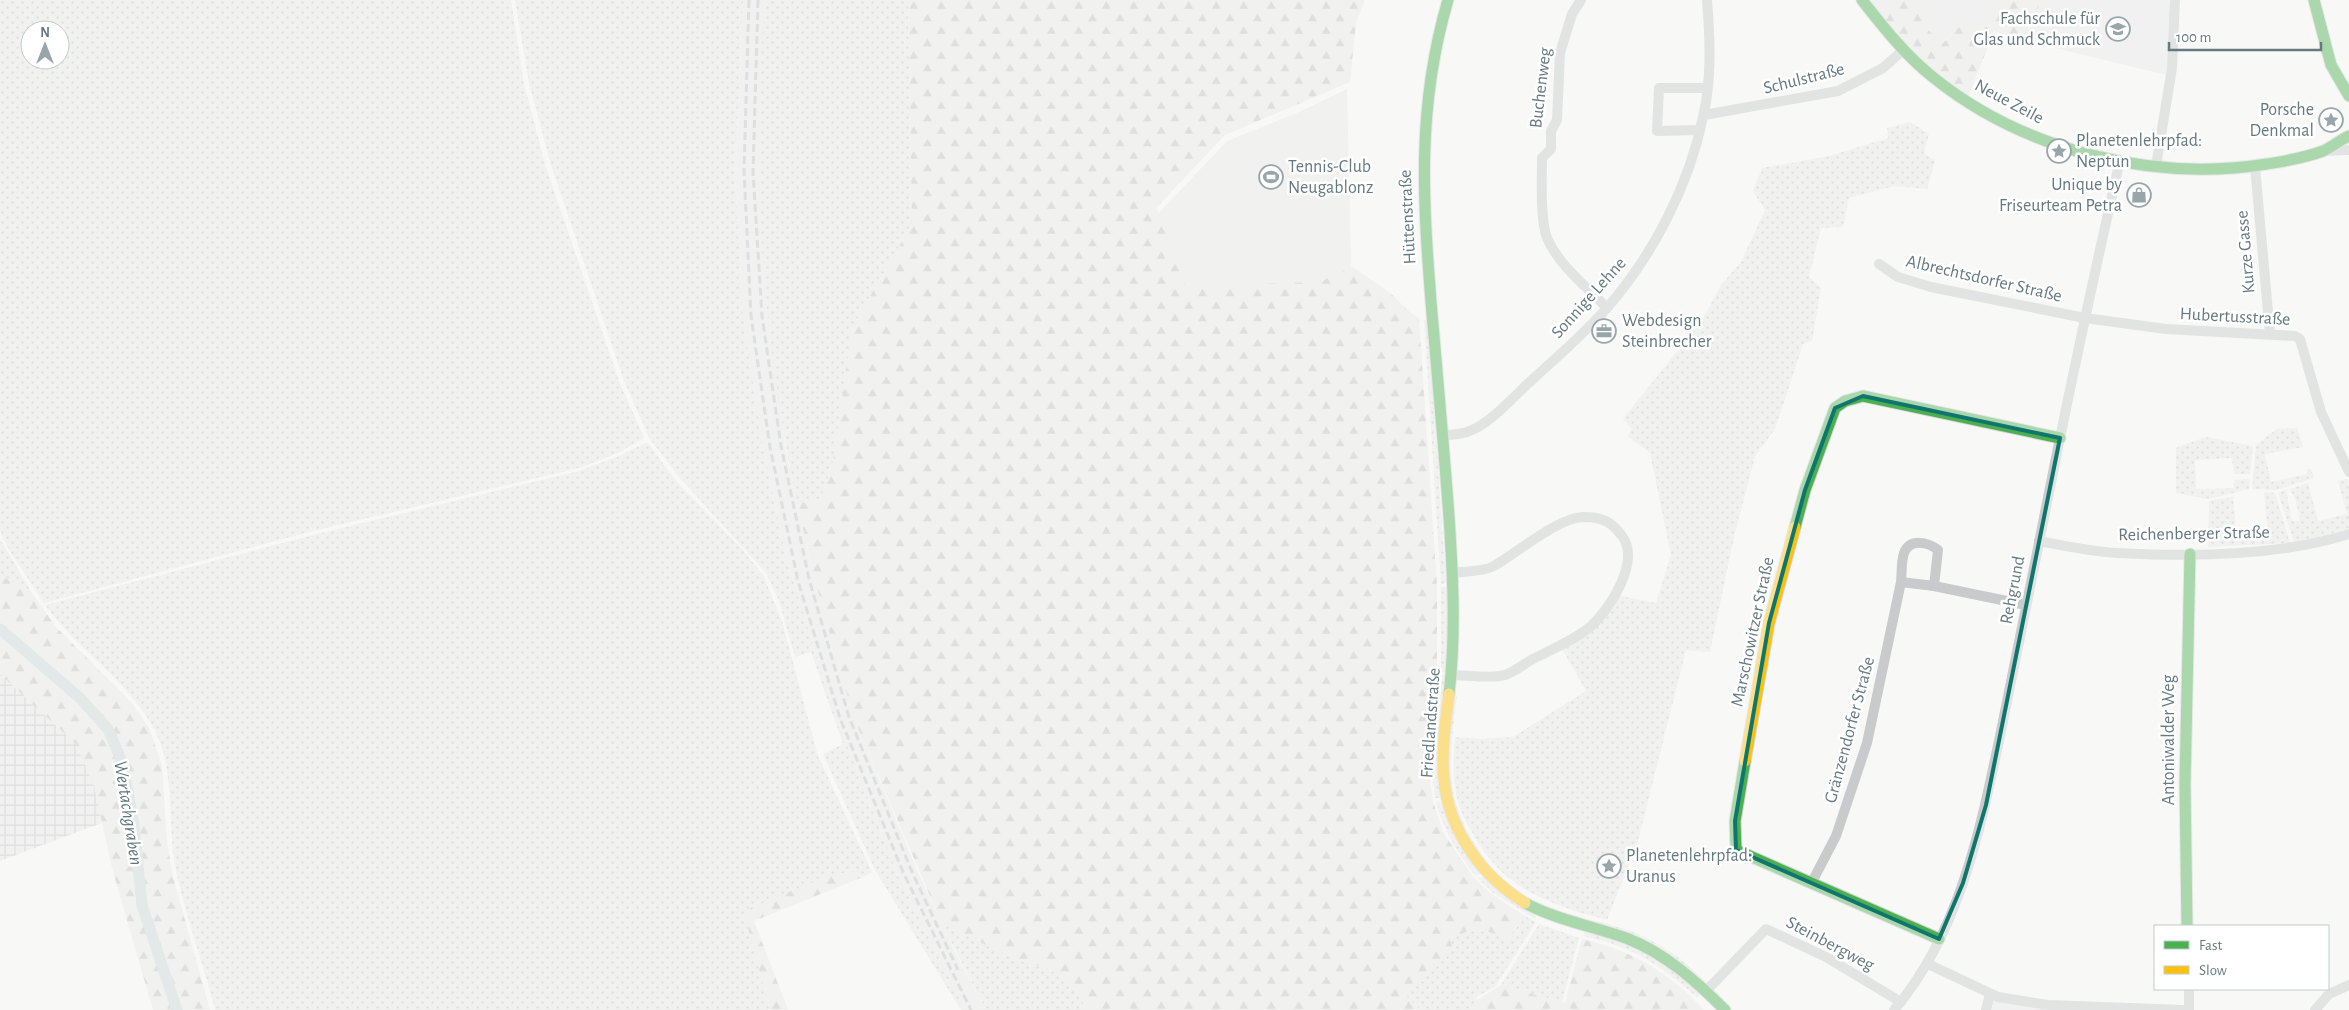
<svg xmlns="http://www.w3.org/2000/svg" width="2349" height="1010" viewBox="0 0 2349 1010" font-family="'Alegreya Sans',sans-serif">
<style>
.built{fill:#e8e9e8}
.industrial{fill:url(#industrial-grid)}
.grass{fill:url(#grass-dots);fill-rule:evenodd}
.forest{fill:url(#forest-firs)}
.garden{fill:#e8e9e4}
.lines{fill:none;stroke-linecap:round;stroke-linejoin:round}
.canal{stroke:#c9d4d5;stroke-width:11}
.fast-casing{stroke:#d3d4d4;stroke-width:13}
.slow-casing{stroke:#d3d4d4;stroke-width:13}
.street{stroke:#c8cacb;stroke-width:10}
.fast{stroke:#4caf50;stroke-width:11}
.slow{stroke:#ffc107;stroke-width:11}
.rail{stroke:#bfc1c1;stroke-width:3;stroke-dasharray:8 4;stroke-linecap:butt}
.marked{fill:none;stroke:#0f766e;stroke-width:4;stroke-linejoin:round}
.labels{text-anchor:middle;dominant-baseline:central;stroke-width:5;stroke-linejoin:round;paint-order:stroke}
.poi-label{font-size:18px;fill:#657a80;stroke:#fff;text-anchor:start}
.street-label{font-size:18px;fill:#657a80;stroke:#fff}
.water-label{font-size:19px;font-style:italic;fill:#5f787a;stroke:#fff}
</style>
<defs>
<pattern id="industrial-grid" width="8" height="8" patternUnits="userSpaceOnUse" patternTransform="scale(1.25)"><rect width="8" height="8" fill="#e8e9e8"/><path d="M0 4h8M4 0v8" fill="none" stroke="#c0c2c1"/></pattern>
<pattern id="grass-dots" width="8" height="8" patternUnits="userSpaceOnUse" patternTransform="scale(1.25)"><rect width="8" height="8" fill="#e8e9e4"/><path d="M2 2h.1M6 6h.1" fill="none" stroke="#c0c2be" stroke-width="1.8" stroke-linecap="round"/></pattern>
<pattern id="forest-firs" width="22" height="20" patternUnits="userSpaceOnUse" patternTransform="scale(1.25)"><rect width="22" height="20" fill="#e8e9e4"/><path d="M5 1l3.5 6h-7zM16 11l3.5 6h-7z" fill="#c0c2be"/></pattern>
</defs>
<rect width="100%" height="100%" fill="#f8f8f7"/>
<g class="built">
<path d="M743,0H764L760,174L762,248L785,446L807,548L853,716L917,870L956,954L986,1010H965L898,875L837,720L787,562L763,447L743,317L735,172Z"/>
<path d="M1870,0H1891L1885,20Z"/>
<path d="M1927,0H2001L1987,21L1963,23L1940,45L1923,23Z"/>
<path d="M2040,0H2172L2167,75L2022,40L2036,19Z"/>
<path d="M1992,999L2072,1010H1989Z"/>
</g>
<path class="industrial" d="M0,674L76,744L95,786L104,822L0,861Z"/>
<g class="grass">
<path d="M0,0H511L524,84L546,167L619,381L644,438L618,453L579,468L313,531L44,603L9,550L0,531ZM30,30H60V60H30Z"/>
<path d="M515,0H743L735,172L743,317L763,447L787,562L837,720L898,875L965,1010H961L875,870L823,754L843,744L811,652L795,657L779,601L766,573L680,478L649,438L623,378L551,165L529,83Z"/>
<path d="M764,0H908L912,224L852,328L833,462L820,501L797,503C780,419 767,333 762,247C757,165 760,82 764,0Z"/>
<path d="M1910,122L1929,134L1924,153L1935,161L1927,189L1894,186L1849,198L1843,227L1821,228L1809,277L1821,288L1812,341L1803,344L1775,429L1755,456L1734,537L1710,652L1686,650L1638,841L1607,920C1549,905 1501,888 1472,832C1462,816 1455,798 1454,778C1453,765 1454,750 1455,737L1482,739L1513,737L1586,691L1561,647L1617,595L1656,603L1671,555L1650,453L1627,436L1632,429L1623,419L1702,320L1721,285L1741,262L1765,210L1753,191L1762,168L1830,156L1888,138L1887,128Z"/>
<path d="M1424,320L1428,321L1446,583L1441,584Z"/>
<path d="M2297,428L2303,447L2265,454L2271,482L2307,474V469H2311L2314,478L2276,490L2252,489L2256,445L2277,429Z"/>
<path d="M2206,437L2253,446L2250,474H2234L2232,458L2195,460L2196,489L2234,488V480L2250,479L2249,489L2208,499L2176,493V448Z"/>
<path d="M647,442L677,482L742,549L763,575L782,621L818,756L872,872L863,877L859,871L745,917L770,1010H215C204,965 187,921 177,875C166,828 177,769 153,727C126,679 77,649 45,605L317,534L579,471L619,456Z"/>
<path d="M2347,479L2349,484V528L2320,537L2294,542L2278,493L2286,490L2292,521H2300L2296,501L2290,489L2308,483L2318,521L2347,514L2338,481Z"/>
<path d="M2264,492L2275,493L2290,543L2208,547L2209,501L2233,497L2237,535L2268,532Z"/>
<path d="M0,539L32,593L0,575Z"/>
<path d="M1441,587H1447L1449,627L1446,672H1441Z"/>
<path d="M1440,675H1447L1440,798H1435C1429,757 1436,715 1440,675Z"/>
<path d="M1454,697H1457C1447,771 1444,809 1493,869L1490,871C1483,861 1473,851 1467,840C1441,792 1448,748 1454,697Z"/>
<path d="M1436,801L1441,802L1480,874L1475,875C1457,852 1443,830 1436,801Z"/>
<path d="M1483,877L1536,916L1535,919L1492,892L1478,878Z"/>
<path d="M1525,916L1536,922L1495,987L1476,997L1479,1004L1471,1010H1420L1405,995L1452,950L1450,940C1475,925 1481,929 1508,939Z"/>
<path d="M1587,919C1640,931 1668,944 1707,983L1586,922Z"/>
<path d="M942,924L1020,961L1050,969L1078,994L1087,1010H986Z"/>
<path d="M1539,924L1579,938L1562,1002L1501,985Z"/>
<path d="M1584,932L1613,939L1647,952L1701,993L1697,997C1658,964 1634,947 1584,936Z"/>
</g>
<g class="forest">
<path d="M908,0H1365L1356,23L1350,82L1225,135L1156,208L1159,213L1320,282L1351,266C1364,275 1378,284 1390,293C1401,302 1407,312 1419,318L1437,586V673L1430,756V781L1433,801L1443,832L1473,877L1490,893L1525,916L1508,939C1482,929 1475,925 1450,940L1453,950L1405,995L1420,1010H1087L1078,994L1050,969L1020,961L942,924L853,716L815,580L797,503L820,501L833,462L852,328L912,224Z"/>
<path d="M1891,0H1927L1923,23L1941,45L1963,23L1987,21L2001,0H2040L2036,19L2022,40L1994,31L1969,95C1932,72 1911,55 1885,20Z"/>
<path d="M0,575L32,593L56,627L132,703L150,730L162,766L167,842L173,877L210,1010H153L112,868L94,786L76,744L0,674Z"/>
<path d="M859,871L863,877L754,921L788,1010H770L745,917L748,909L833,874Z"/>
<path d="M1582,939C1631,950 1670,973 1704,1010H1471L1479,1004L1477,1000L1501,985L1565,1003Z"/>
</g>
<path class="garden" d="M1347,89L1351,266L1320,282L1186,286L1159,213L1227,141L1297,113Z"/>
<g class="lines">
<path class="canal" d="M0,629L80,698L108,729L123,764L134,826L142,905L177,1010"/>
<g class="fast-casing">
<g id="fast">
<path d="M1448,0C1416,109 1423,202 1432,314C1438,382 1444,449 1449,517C1453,577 1456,634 1449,694"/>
<path d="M1862,0C1884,28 1906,56 1934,78C2025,151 2153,182 2267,164C2285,161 2305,158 2323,151C2332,147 2340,140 2349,136"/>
<path d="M2314,0L2331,65L2349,96"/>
<path d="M1795,527L1805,490L1835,408L1845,401L1863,396L2060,438"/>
<path d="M1745,761L1735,821L1736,850L1939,939"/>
<path d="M1525,903C1557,920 1592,926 1626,938C1665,953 1696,981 1725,1010"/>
<path d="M2187,926L2185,784L2190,554"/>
</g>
</g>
<g class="slow-casing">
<g id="slow">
<path d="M1449,694C1441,754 1435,801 1472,853C1486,874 1503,889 1525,903"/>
<path d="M1745,761L1769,623L1795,527"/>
</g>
</g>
<g class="street">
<path d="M1581,0L1572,14L1560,53L1557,120L1551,131V149L1542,158C1542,179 1540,219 1547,238C1560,267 1586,286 1607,308"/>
<path d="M1704,115L1838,91L1883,68L1902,51"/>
<path d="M1700,130L1657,131L1659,88H1707"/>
<path d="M2324,151L2349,150"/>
<path d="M2156,166L2172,68L2175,0"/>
<path d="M2255,167L2270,334"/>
<path d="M1879,264L1898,277L1931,287L2085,318L2166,329L2295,336L2300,339L2321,412L2349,472"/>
<path d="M1442,435C1452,435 1464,434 1472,430C1493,421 1516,394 1533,379C1558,356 1584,334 1607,308C1653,255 1689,186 1703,117C1712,79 1710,38 1707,0"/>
<path d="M2039,541C2065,546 2092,552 2118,553C2190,557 2280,556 2349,534"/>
<path d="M1934,586L2026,605"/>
<path d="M1452,675C1465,675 1493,679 1505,675C1514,672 1523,665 1531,660C1550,650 1575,640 1591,626C1610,609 1641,561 1622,536C1611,521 1602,517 1583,517C1557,518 1517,553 1494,566C1483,572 1465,571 1453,573"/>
<path d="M1812,882L1836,836L1867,743L1901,582L1934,586L1938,550C1928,542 1910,538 1904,553C1901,562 1902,573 1901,582"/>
<path d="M1928,964L1998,997L2048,1005L2183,1010"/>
<path d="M2189,989V1010"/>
<path d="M1706,991L1766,929L1826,957L1901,1002"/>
<path d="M1894,1010C1960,933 1981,827 2001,731C2014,668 2026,606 2039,543C2064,415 2091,288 2120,160"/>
<path d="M1986,1010L1990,994"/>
<path d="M2315,1010L2329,994L2349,985"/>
</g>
<use href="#fast" class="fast"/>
<use href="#slow" class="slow"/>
<g class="rail">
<path d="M749,0L744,171L751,316L770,447L798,581L840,718L903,872L971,1010"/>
<path d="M758,0L753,172L762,316L781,446L809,579L849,717L912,872L958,970"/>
</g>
</g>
<path d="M0 0H2349V1010H0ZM1863,396L2060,438L1986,805L1963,883L1939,939L1736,850L1735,821L1769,623L1805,490L1835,408Z" fill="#f8f8f7" fill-opacity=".55" fill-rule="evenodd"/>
<path class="marked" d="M1863,396L2060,438L1986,805L1963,883L1939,939L1736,850L1735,821L1769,623L1805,490L1835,408Z"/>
<defs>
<g id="school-ring" transform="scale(1.25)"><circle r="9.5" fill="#fff" stroke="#98a6aa" stroke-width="1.5"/><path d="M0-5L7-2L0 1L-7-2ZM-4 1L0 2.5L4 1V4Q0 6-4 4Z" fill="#98a6aa"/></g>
<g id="sight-ring" transform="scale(1.25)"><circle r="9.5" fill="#fff" stroke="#98a6aa" stroke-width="1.5"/><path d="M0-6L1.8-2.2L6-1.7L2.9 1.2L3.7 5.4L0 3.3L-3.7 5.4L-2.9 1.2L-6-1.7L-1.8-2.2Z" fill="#98a6aa"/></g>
<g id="stadium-ring" transform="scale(1.25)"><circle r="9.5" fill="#fff" stroke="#98a6aa" stroke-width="1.5"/><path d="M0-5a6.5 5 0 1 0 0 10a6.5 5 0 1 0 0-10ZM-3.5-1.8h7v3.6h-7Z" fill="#98a6aa"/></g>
<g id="shop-ring" transform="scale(1.25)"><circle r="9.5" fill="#fff" stroke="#98a6aa" stroke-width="1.5"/><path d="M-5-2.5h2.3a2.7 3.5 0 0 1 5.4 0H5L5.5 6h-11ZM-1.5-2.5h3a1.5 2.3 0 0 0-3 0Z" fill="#98a6aa"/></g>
<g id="office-ring" transform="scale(1.25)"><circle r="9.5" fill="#fff" stroke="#98a6aa" stroke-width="1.5"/><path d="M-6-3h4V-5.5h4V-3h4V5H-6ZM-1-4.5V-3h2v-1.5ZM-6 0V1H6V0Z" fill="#98a6aa"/></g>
</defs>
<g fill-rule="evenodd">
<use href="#school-ring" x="2118" y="29"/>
<use href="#sight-ring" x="2331" y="120"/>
<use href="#sight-ring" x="2059" y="151"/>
<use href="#stadium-ring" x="1271" y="177"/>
<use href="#shop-ring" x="2139" y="195"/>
<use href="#office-ring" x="1604" y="331"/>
<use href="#sight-ring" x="1609" y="866"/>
</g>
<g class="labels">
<g class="poi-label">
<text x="2100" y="19" text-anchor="end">Fachschule für<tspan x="2100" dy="21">Glas und Schmuck</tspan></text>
<text x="2314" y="110" text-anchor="end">Porsche<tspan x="2314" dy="21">Denkmal</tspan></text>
<text x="2076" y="141">Planetenlehrpfad:<tspan x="2076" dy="21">Neptun</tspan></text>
<text x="1288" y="167">Tennis-Club<tspan x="1288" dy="21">Neugablonz</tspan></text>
<text x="2122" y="185" text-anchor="end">Unique by<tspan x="2122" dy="21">Friseurteam Petra</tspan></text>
<text x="1622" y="321">Webdesign<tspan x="1622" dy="21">Steinbrecher</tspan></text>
<text x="1626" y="856">Planetenlehrpfad:<tspan x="1626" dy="21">Uranus</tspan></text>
</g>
<g class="street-label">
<text transform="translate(1804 79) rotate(-14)">Schulstraße</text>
<text transform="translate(1541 88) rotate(-83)">Buchenweg</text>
<text transform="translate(2009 102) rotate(28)">Neue Zeile</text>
<text transform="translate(1408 217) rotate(-93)">Hüttenstraße</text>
<text transform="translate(2246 252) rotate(-95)">Kurze Gasse</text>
<text transform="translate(1984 279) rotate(13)">Albrechtsdorfer Straße</text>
<text transform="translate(1589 298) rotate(-48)">Sonnige Lehne</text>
<text transform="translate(2235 317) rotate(3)">Hubertusstraße</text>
<text transform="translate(2194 534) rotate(-1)">Reichenberger Straße</text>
<text transform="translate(2013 590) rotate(-79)">Rehgrund</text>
<text transform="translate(1753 632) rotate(-78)">Marschowitzer Straße</text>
<text transform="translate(1431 723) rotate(-86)">Friedlandstraße</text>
<text transform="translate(1850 730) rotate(-75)">Gränzendorfer Straße</text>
<text transform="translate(2169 740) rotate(-90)">Antoniwalder Weg</text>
<text transform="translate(1830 944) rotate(28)">Steinbergweg</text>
</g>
<g class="water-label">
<text transform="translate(128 813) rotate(81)">Wertachgraben</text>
</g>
</g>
<rect x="2154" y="925" width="175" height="65" fill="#ffffff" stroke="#c1cacc"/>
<rect x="2164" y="941" width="25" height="8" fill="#4caf50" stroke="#c1cacc"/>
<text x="2199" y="950" font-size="15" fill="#657a80">Fast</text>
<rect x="2164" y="966" width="25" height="8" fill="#ffc107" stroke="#c1cacc"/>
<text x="2199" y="975" font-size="15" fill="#657a80">Slow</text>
<g transform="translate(45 45)"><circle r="24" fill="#ffffff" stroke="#c1cacc"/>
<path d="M0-4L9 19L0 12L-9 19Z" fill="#98a6aa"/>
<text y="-8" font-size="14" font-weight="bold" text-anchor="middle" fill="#657a80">N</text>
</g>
<path d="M2169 42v8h152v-8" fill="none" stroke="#657a80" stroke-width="2.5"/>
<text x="2176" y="42" font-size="15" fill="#657a80" stroke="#ffffff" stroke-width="4" paint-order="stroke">100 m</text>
</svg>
